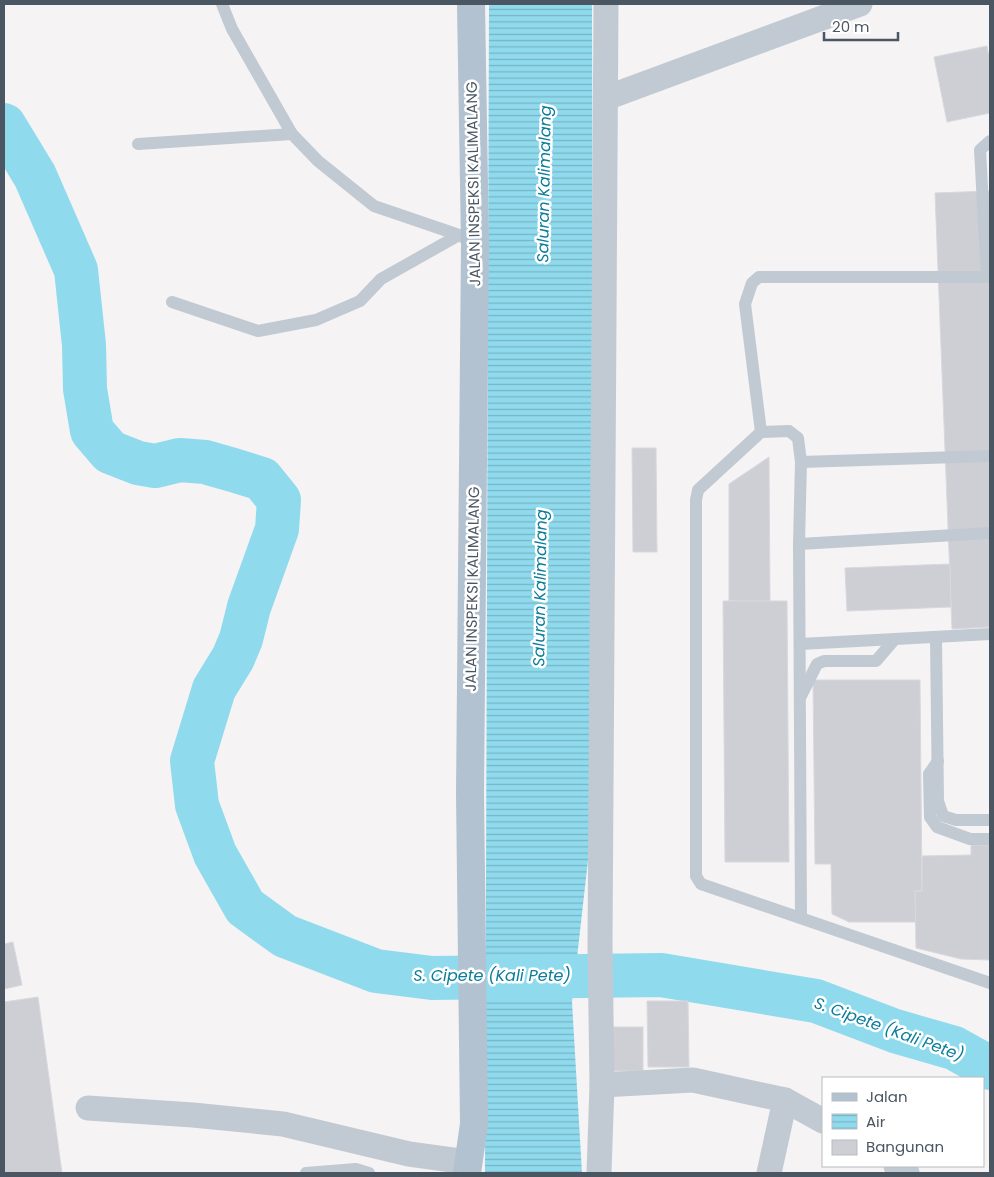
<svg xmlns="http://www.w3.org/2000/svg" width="994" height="1177" viewBox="0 0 994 1177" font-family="Poppins,sans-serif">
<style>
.water{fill:url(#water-rules)}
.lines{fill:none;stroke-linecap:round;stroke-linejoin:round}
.river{stroke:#90daee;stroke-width:44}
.building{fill:#cdcfd5;stroke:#d7d9de}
.service{stroke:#c1cad2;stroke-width:12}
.minor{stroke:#c1cad2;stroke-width:25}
.primary{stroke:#b3c2d1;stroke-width:28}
.labels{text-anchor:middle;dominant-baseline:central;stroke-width:5;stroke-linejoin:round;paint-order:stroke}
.street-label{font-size:15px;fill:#4a5661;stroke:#fff}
.water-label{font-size:16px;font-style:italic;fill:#0c7c9b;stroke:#fff}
</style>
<defs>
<pattern id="water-rules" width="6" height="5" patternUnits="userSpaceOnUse" patternTransform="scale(1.25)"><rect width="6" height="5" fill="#90daee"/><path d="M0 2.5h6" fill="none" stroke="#78b4c4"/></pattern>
</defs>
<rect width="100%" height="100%" fill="#f5f3f3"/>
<path class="water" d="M489,4H592L594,807L572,1002L582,1173H485Z"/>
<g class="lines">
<path class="river" d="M4,125L35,176L76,270L84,345L85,389L92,431L110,452L138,463L155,466L180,460L205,462L233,470L262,479L279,500L277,529L249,607L241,639L233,658L214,689L192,761L197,805L215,854L245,907L285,936L376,971L432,978L661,975L816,1001L895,1031L954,1048L990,1068"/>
</g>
<g class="building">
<path d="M987,46L988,53H990V113L947,122L934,57Z"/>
<path d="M990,191V627L952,629L935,193Z"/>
<path d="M632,448H656L657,552H633Z"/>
<path d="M769,457L770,601H729V484Z"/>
<path d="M950,564L951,607L847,611L845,568Z"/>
<path d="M723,601H787L789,862H725Z"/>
<path d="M813,680H920L922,891H915L916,922H849L832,914L831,864H815Z"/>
<path d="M971,845H990V960L961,959L916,948L915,891H922V856L971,855Z"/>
<path d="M13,942L22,985L4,989V944Z"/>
<path d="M38,997L62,1173H4V1002Z"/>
<path d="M647,1001H688L689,1067H648Z"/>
<rect x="607" y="1027" width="36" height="44"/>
</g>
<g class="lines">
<g class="service">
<path d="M222,4L232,29L292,134"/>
<path d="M138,144L292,134L318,161L374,206L459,235L475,244"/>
<path d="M987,277L980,150L990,141"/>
<path d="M172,302L258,331L316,320L360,301L381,279L459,235"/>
<path d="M761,432L745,304L752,283L759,277H990"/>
<path d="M801,462L990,456"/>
<path d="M799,544L990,533"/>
<path d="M936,638L938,801L943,816L956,820H990"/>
<path d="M800,644L990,634"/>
<path d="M801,696L817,664L824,661H876L894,640"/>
<path d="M938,761L929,774L930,817L937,827L970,839H990"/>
<path d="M801,918L799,544L801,462L798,438L789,431L761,432L698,490L696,500V876L701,884L990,983"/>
<path d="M306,1173L356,1169L369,1173"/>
</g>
<g class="minor">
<path d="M606,98L860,4"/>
<path d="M602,1085L693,1080L785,1100L823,1121"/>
<path d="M88,1108L193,1115L283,1124L409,1154L467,1162"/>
<path d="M896,1166L907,1173"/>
<path d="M599,1173L602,1085L600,945L606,4"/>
<path d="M769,1173L785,1100"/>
</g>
<path class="primary" d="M467,1173L474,1124L470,793L475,244L471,4"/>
</g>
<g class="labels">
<g class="street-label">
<text transform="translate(473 184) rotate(-91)">JALAN INSPEKSI KALIMALANG</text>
<text transform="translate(472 589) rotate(-89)">JALAN INSPEKSI KALIMALANG</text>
</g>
<g class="water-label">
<text transform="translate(544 184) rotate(-89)">Saluran Kalimalang</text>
<text transform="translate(540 588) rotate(-89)">Saluran Kalimalang</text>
<text x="492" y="975">S. Cipete (Kali Pete)</text>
<text transform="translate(889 1029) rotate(20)">S. Cipete (Kali Pete)</text>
</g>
</g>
<rect width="994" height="1177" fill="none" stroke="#4a5661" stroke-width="10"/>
<rect x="822" y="1077" width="162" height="90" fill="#ffffff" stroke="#b7bbc0"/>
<rect x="832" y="1093" width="25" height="8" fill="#b3c2d1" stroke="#b7bbc0"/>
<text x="866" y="1102" font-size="15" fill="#4a5661">Jalan</text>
<rect x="832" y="1114" width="25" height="15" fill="url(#water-rules)" stroke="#b7bbc0"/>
<text x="866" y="1127" font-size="15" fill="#4a5661">Air</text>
<rect x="832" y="1140" width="25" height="15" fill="#cdcfd5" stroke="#b7bbc0"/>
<text x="866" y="1152" font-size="15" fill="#4a5661">Bangunan</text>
<path d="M824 32v8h74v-8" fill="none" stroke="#4a5661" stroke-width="2.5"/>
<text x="832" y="32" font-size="15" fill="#4a5661" stroke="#ffffff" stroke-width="4" paint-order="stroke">20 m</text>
</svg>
